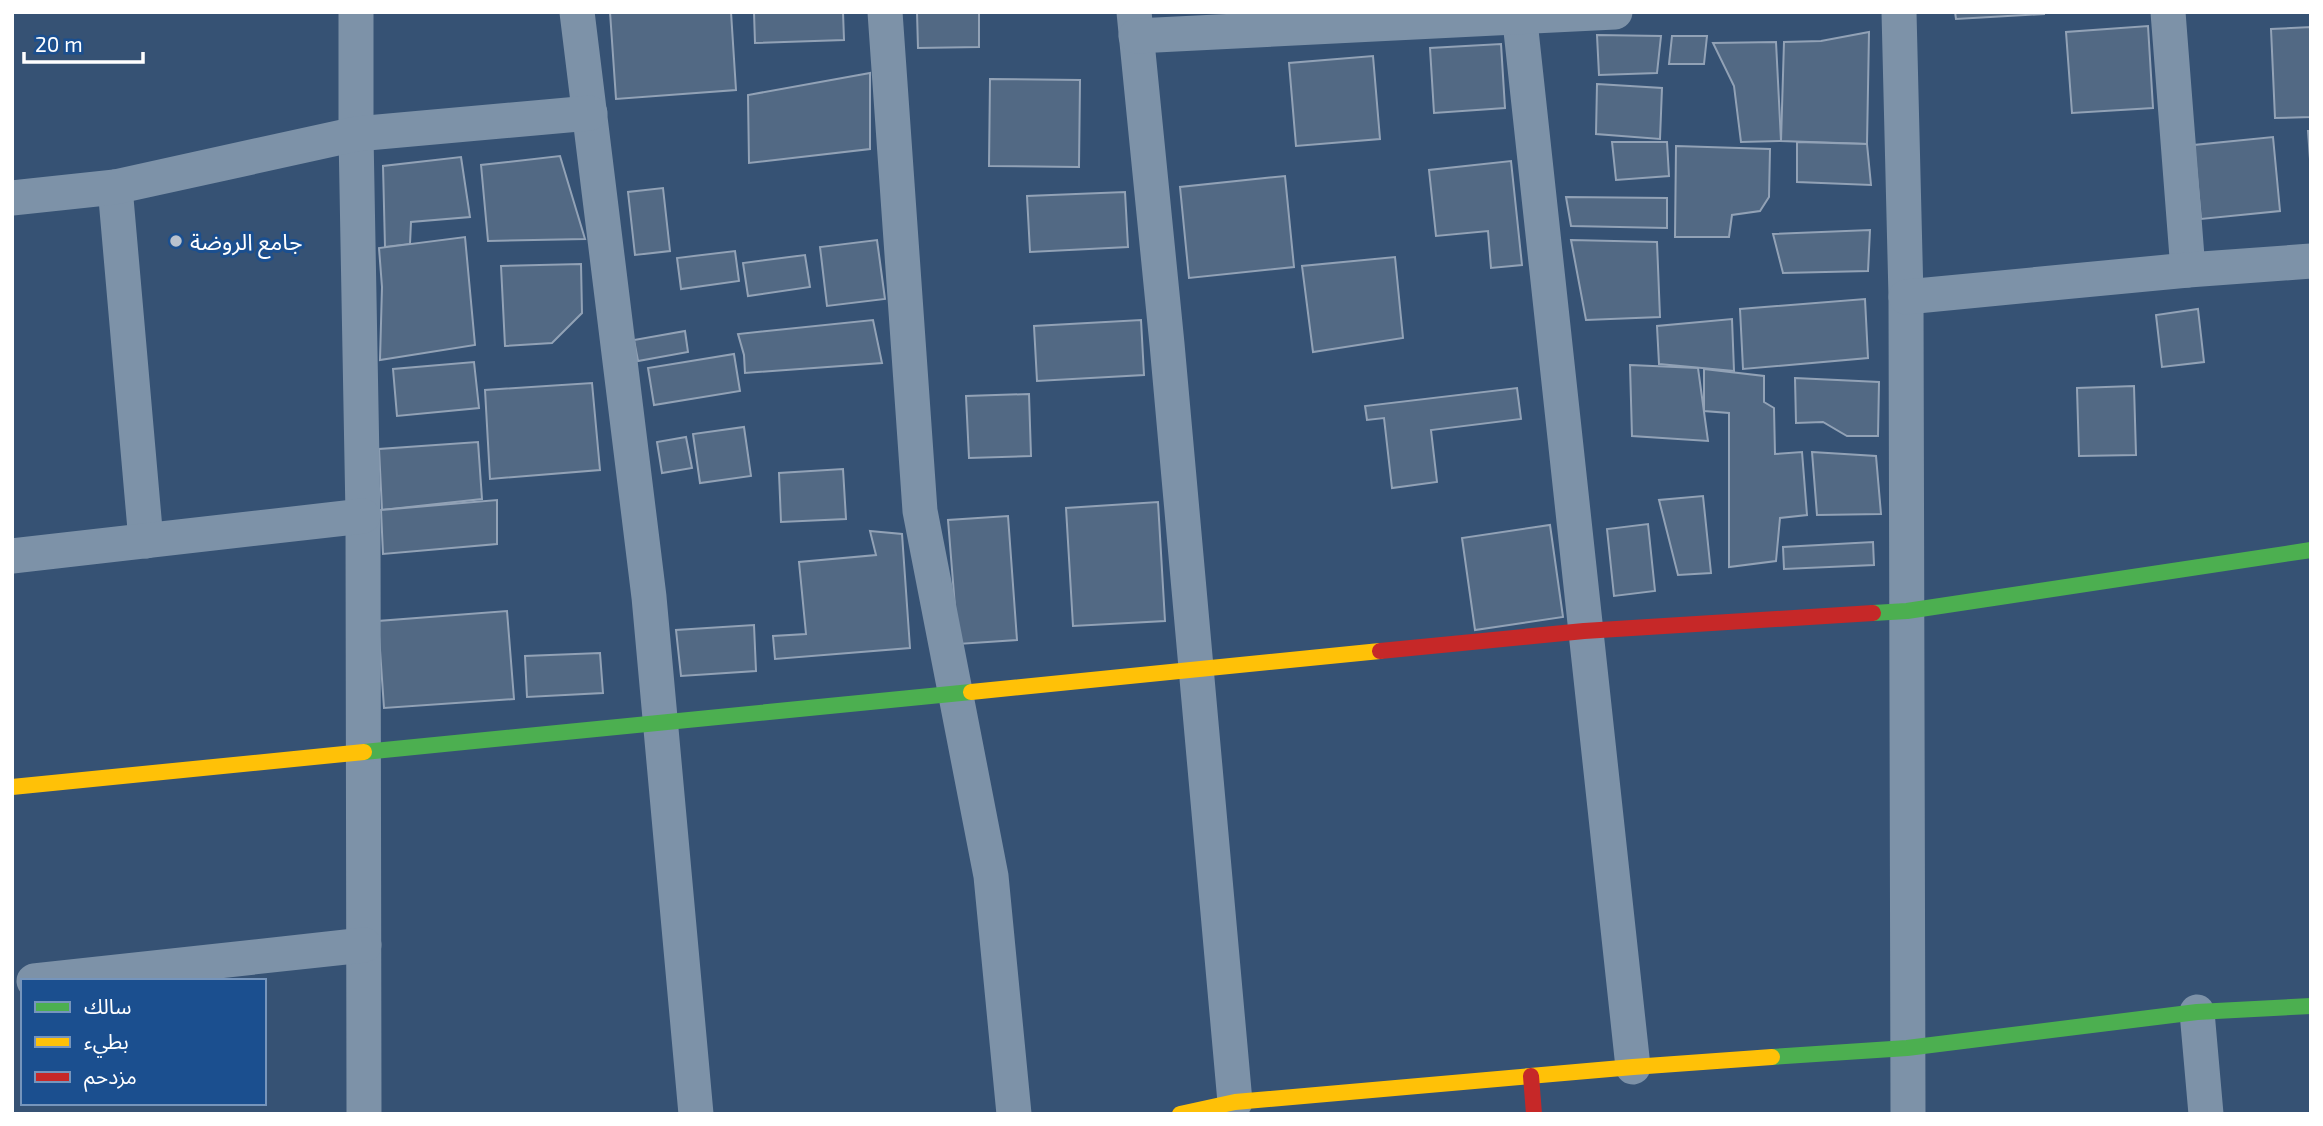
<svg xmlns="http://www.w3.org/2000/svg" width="2323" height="1126" viewBox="0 0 2323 1126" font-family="'Exo 2','Noto Sans Arabic',sans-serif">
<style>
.building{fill:#526984;stroke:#92a2b6;stroke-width:2}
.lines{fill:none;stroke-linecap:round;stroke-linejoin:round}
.street{stroke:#7d92a8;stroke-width:35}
.fast{stroke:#4caf50;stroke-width:16}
.slow{stroke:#ffc107;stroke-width:16}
.jam{stroke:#c62828;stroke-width:16}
.poi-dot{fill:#b9c2ce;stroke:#1b4f8f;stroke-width:2.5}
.labels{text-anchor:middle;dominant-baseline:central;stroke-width:6;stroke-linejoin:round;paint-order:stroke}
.poi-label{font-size:23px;fill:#fff;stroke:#1b4f8f;text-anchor:start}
</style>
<rect width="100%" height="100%" fill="#365274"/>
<g class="building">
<path d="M610,12H731L736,90L616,99Z"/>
<path d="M754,12H843L844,40L755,43Z"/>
<path d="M917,12H979V47L918,48Z"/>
<path d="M1955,12H2044V14L1956,19Z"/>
<path d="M2148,26L2153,108L2072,113L2066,32Z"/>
<path d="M2311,27V117L2275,118L2271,29Z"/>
<path d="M1869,32L1867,144L1781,141L1784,42L1821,41Z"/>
<path d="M1597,35L1661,36L1657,73L1599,75Z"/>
<path d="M1672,36H1707L1704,64H1669Z"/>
<path d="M1776,42L1781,141L1741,142L1734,86L1713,43Z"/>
<path d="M1501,44L1505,108L1434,113L1430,48Z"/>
<path d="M1373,56L1380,139L1296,146L1289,63Z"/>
<path d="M870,73V149L749,163L748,95Z"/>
<path d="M990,79L1080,80L1079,167L989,166Z"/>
<path d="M1597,84L1662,88L1660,139L1596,134Z"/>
<path d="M2308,131H2311V173Z"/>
<path d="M2273,137L2280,211L2201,219L2194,145Z"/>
<path d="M1612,142H1667L1669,176L1616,180Z"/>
<path d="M1797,142L1867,144L1871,185L1797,182Z"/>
<path d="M1676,146L1770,149L1769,197L1760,211L1732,215L1729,237H1675Z"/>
<path d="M560,156L585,239L488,241L481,165Z"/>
<path d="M461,157L470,217L411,222L410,244L385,247L383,166Z"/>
<path d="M1511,161L1522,265L1491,268L1488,231L1436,236L1429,170Z"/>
<path d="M1285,176L1294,267L1189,278L1180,187Z"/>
<path d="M663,188L670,251L635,255L628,192Z"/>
<path d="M1125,192L1128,247L1030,252L1027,196Z"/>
<path d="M1566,197L1667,198V228L1571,226Z"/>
<path d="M1870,230L1868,271L1783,273L1773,234Z"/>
<path d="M465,237L475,345L380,360L382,287L379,248Z"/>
<path d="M877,240L885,299L827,306L820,247Z"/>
<path d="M1571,240L1657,242L1660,317L1586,320Z"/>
<path d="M735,251L739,281L681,289L677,258Z"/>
<path d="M805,255L810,287L748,296L743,263Z"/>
<path d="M1395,257L1403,338L1313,352L1302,266Z"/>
<path d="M581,264L582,313L552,343L505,346L501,266Z"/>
<path d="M1865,299L1868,358L1743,369L1740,309Z"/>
<path d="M2198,309L2204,362L2162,367L2156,315Z"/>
<path d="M1732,319L1734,371L1659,364L1657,326Z"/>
<path d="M873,320L882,363L745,373L744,355L738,334Z"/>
<path d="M1141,320L1144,375L1037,381L1034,326Z"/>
<path d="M685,331L688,352L638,361L634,340Z"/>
<path d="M734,354L740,391L654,405L648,368Z"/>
<path d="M474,362L479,408L397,416L393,369Z"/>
<path d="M1630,365L1698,368L1708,441L1632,436Z"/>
<path d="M1704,369L1764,376V402L1774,408L1775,454L1802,452L1807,515L1780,518L1776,561L1729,567V413L1704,411Z"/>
<path d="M1795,378L1879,382L1878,436H1847L1823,422L1796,423Z"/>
<path d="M592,383L600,470L490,479L485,390Z"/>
<path d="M2134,386L2136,455L2079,456L2077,388Z"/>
<path d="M1517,388L1521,419L1431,430L1437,482L1392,488L1384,418L1367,420L1365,406Z"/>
<path d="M1029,394L1031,456L969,458L966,396Z"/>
<path d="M744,427L751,476L700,483L693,434Z"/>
<path d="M686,437L692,468L662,473L657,442Z"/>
<path d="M478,442L482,499L382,510L379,449Z"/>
<path d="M1812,452L1876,456L1881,514L1817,515Z"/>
<path d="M843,469L846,519L781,522L779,473Z"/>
<path d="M1703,496L1711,573L1678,575L1659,500Z"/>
<path d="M497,500V544L383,554L381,510Z"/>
<path d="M1158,502L1165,621L1073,626L1066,508Z"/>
<path d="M1008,516L1017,640L958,644L948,520Z"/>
<path d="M1648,524L1655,591L1614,596L1607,529Z"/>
<path d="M1550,525L1563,617L1475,630L1462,538Z"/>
<path d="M870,531L902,534L910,648L775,659L773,636L806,634L799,562L876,555Z"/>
<path d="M1873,542L1874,565L1784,569L1783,547Z"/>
<path d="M507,611L514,699L384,708L378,621Z"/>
<path d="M754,625L756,671L681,676L676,630Z"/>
<path d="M600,653L603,693L527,697L525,656Z"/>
</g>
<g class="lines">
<g class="street">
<path d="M356,12V134L363,516L364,1114"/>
<path d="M577,12L649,597L696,1114"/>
<path d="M885,12L920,511L991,876L1014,1114"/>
<path d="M1134,12L1167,344L1235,1102"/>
<path d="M1519,12L1633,1067"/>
<path d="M1899,12L1906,297L1908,1114"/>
<path d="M2168,12L2188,270"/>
<path d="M1136,36L1615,12"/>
<path d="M115,187L146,541"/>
<path d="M12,198L115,187L356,134L590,113"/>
<path d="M1906,297L2188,270L2311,261"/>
<path d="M12,556L363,516"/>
<path d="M34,981L364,945"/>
<path d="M2197,1012L2206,1114"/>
</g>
<g class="fast">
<path d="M1873,613L1907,611L2311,550"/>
<path d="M364,752L971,692"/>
<path d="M1772,1057L1907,1048L2197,1012L2311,1006"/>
</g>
<g class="slow">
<path d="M971,692L1380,651"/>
<path d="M12,787L364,752"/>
<path d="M1180,1114L1235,1102L1633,1067L1772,1057"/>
</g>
<g class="jam">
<path d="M1380,651L1584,631L1873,613"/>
<path d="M1531,1076L1534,1114"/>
</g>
</g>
<circle class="poi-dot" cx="176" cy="241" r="7"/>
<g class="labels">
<g class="poi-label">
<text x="190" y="241">جامع الروضة</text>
</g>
</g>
<rect width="2323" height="1126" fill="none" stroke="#ffffff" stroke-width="28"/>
<rect x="21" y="979" width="245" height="126" fill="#1b4f8f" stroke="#7695bc" stroke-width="2"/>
<rect x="35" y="1002" width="35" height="10" fill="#4caf50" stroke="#7695bc" stroke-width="2"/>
<text x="84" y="1014" font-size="21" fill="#ffffff">سالك</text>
<rect x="35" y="1037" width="35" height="10" fill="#ffc107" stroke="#7695bc" stroke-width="2"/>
<text x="84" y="1049" font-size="21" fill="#ffffff">بطيء</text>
<rect x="35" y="1072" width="35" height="10" fill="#c62828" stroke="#7695bc" stroke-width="2"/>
<text x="84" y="1084" font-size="21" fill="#ffffff">مزدحم</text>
<path d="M24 52v10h119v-10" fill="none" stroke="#ffffff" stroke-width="3.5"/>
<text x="35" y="52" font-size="21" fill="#ffffff" stroke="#1b4f8f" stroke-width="5" paint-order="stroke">20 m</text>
</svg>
